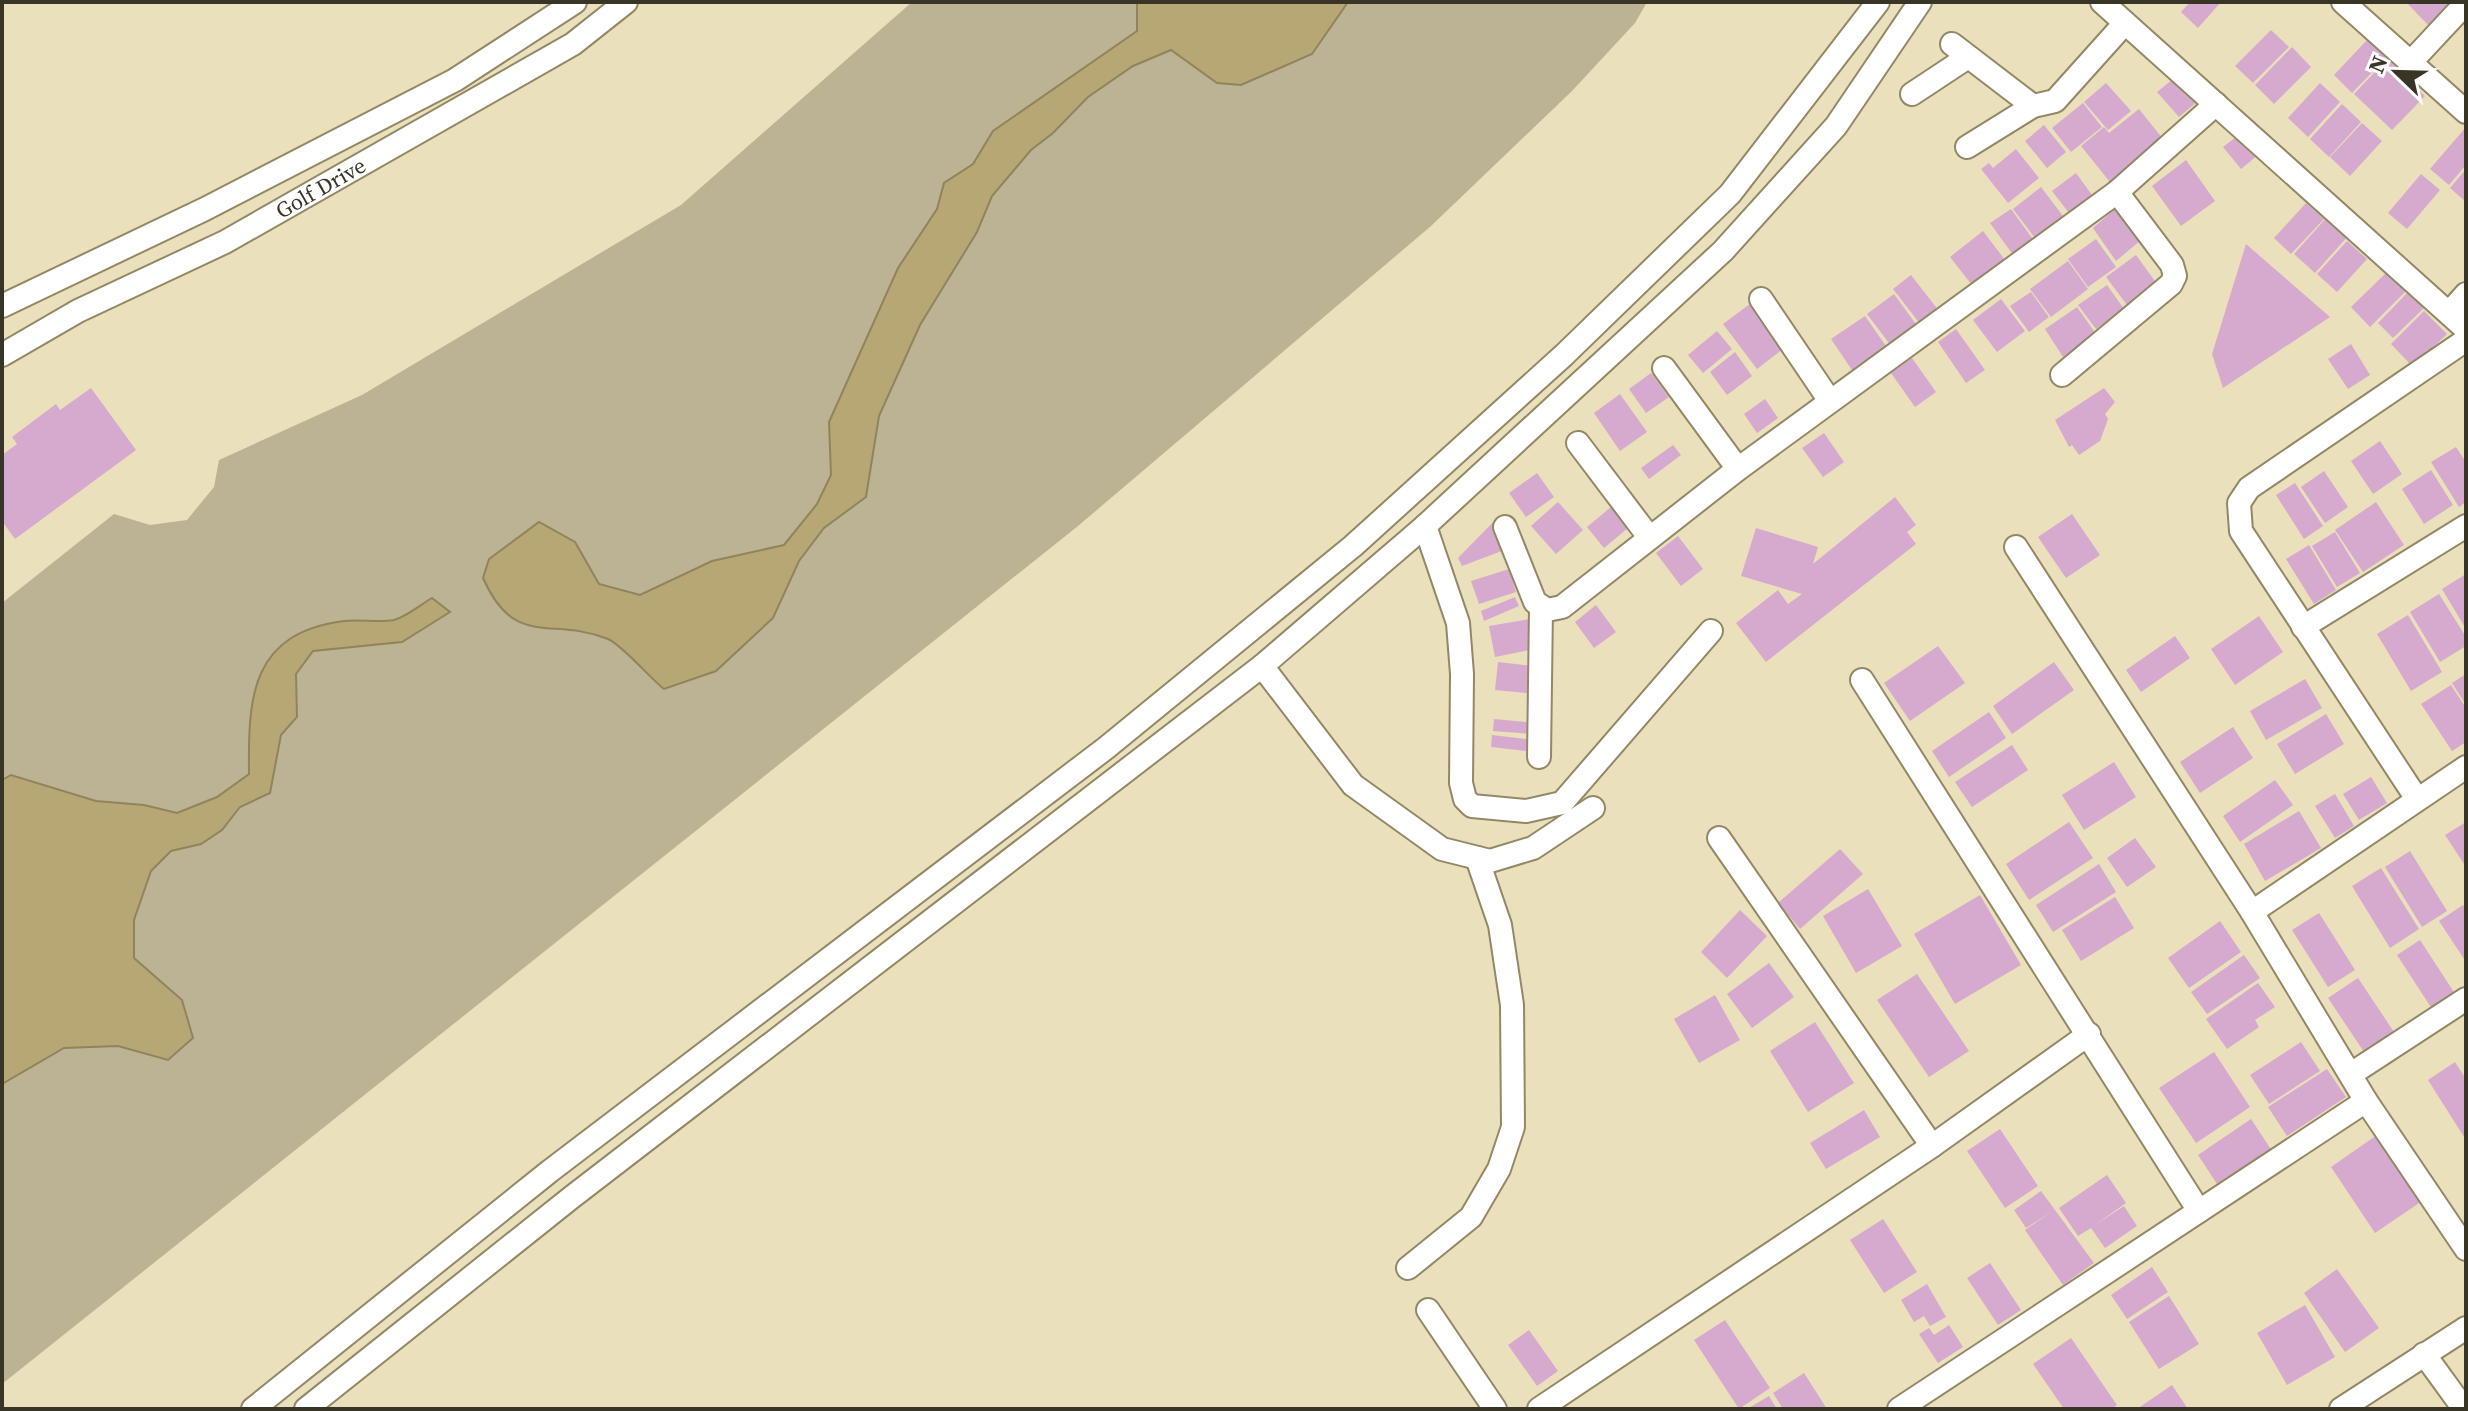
<svg xmlns="http://www.w3.org/2000/svg" width="2468" height="1411" viewBox="0 0 2468 1411" font-family="'Source Serif 4',serif">
<style>
.green{fill:#bcb395}
.water{fill:#b6a774;stroke:#90845d;stroke-width:2}
.building{fill:#d6aace}
.lines{fill:none;stroke-linecap:round;stroke-linejoin:round}
.minor-casing{stroke:#928866;stroke-width:26}
.minor{stroke:#fff;stroke-width:22}
.labels{text-anchor:middle;dominant-baseline:central;stroke-width:6;stroke-linejoin:round;paint-order:stroke}
.street-label{font-size:22px;fill:#383426;stroke:#fff}
</style>
<rect width="100%" height="100%" fill="#eae0bb"/>
<path class="green" d="M912,2H1647L1635,23L1572,91L1431,226L1078,526L2,1384V603L114,514L150,525L187,520L214,487L219,460L362,395L681,205Z"/>
<g class="water">
<path d="M1137,2H1348L1312,54L1241,85L1217,83L1171,50L1133,66L1088,97L1053,133L1031,150L992,196L977,232L920,325L879,416L866,497L824,528L799,561L773,618L716,671L664,689C650,678 622,645 608,639C551,616 515,650 483,578L489,559L539,522L575,542L599,584L640,595L712,561L784,545L817,504L831,475L829,422L898,268L937,209L944,183L973,164L993,131L1137,31Z"/>
<path d="M432,598L450,612L402,642L313,651L296,674L297,717L281,735L270,793L240,807L222,830L201,844L171,851L151,871L134,920V958L182,1000L193,1038L168,1060L118,1046L64,1048L2,1084V780L11,775L96,801L144,805L177,813L217,797L249,774C248,696 251,633 344,621C360,619 378,623 394,620C406,617 420,605 432,598Z"/>
</g>
<g class="building">
<path d="M2190,2H2221L2198,28L2181,12Z"/>
<path d="M2406,2H2456L2430,27Z"/>
<path d="M2271,30L2289,47L2253,83L2235,66Z"/>
<path d="M2367,40L2386,58L2352,93L2334,75Z"/>
<path d="M2292,47L2311,67L2274,104L2255,85Z"/>
<path d="M2387,59L2425,96L2392,130L2354,94Z"/>
<path d="M2178,75L2199,100L2179,117L2157,92Z"/>
<path d="M2106,83L2131,111L2108,130L2084,102Z"/>
<path d="M2320,83L2340,102L2308,137L2288,118Z"/>
<path d="M2083,103L2102,127L2071,152L2052,128Z"/>
<path d="M2342,104L2361,122L2329,157L2310,139Z"/>
<path d="M2139,109L2167,144L2114,187L2081,146L2104,127L2109,133Z"/>
<path d="M2362,123L2382,141L2350,176L2330,157Z"/>
<path d="M2044,125L2066,152L2047,168L2025,141Z"/>
<path d="M2466,127V165L2449,185L2430,169Z"/>
<path d="M2240,134L2258,155L2241,169L2223,147Z"/>
<path d="M2016,149L2039,178L2008,203L1981,169L1989,163L1993,168Z"/>
<path d="M2186,160L2215,201L2181,226L2152,186Z"/>
<path d="M2466,169V202L2450,188Z"/>
<path d="M2076,173L2092,195L2069,213L2052,191Z"/>
<path d="M2421,174L2440,190L2407,229L2388,213Z"/>
<path d="M2041,187L2066,220L2038,242L2013,209Z"/>
<path d="M2122,203L2147,235L2116,261L2093,228Z"/>
<path d="M2306,203L2324,219L2291,254L2274,238Z"/>
<path d="M2011,209L2037,245L2016,259L1990,223Z"/>
<path d="M2328,216L2349,235L2315,273L2294,254Z"/>
<path d="M1983,231L2008,264L1975,289L1950,257Z"/>
<path d="M2096,239L2116,267L2088,287L2068,259Z"/>
<path d="M2347,241L2367,259L2337,292L2317,274Z"/>
<path d="M2246,244L2330,317L2223,388L2212,354Z"/>
<path d="M2136,255L2157,284L2127,305L2106,277Z"/>
<path d="M2068,261L2088,289L2051,317L2030,289Z"/>
<path d="M2387,272L2406,291L2370,327L2351,307Z"/>
<path d="M1911,275L1939,311L1921,325L1893,289Z"/>
<path d="M2107,285L2124,309L2096,329L2078,305Z"/>
<path d="M2409,291L2425,307L2393,338L2378,323Z"/>
<path d="M2031,292L2049,317L2029,332L2010,306Z"/>
<path d="M1894,294L1918,327L1892,347L1867,314Z"/>
<path d="M2001,299L2025,331L1997,352L1973,320Z"/>
<path d="M1754,301L1788,345L1757,369L1723,324Z"/>
<path d="M2077,307L2096,334L2063,357L2045,329Z"/>
<path d="M2424,311L2447,334L2413,367L2391,344Z"/>
<path d="M1865,316L1888,349L1854,373L1831,339Z"/>
<path d="M1956,329L1985,370L1966,383L1938,342Z"/>
<path d="M1717,331L1732,349L1703,373L1688,355Z"/>
<path d="M2351,344L2370,375L2348,389L2328,359Z"/>
<path d="M1735,352L1752,376L1727,395L1710,372Z"/>
<path d="M1912,358L1936,392L1915,407L1891,373Z"/>
<path d="M1651,373L1669,397L1646,413L1629,389Z"/>
<path d="M91,388L136,450L15,539L2,521V455L17,444L12,437L56,404L60,410Z"/>
<path d="M2104,388L2115,402L2105,414L2108,419L2100,441L2079,455L2072,445L2069,447L2055,420Z"/>
<path d="M1620,394L1647,432L1620,451L1594,413Z"/>
<path d="M1765,399L1778,418L1757,433L1744,414Z"/>
<path d="M1824,433L1844,462L1823,477L1802,448Z"/>
<path d="M2380,441L2402,474L2373,494L2351,461Z"/>
<path d="M1673,445L1681,455L1649,479L1641,468Z"/>
<path d="M2456,447L2466,462V502L2459,507L2431,462Z"/>
<path d="M2431,470L2453,505L2424,524L2402,489Z"/>
<path d="M2324,471L2348,507L2325,523L2301,487Z"/>
<path d="M1537,473L1554,497L1526,517L1509,493Z"/>
<path d="M2295,483L2323,526L2304,539L2276,495Z"/>
<path d="M1895,497L1916,525L1907,532L1916,544L1766,662L1736,623L1778,590L1788,604L1802,594L1741,576L1756,528L1818,547L1813,564Z"/>
<path d="M1558,502L1583,530L1556,554L1531,526Z"/>
<path d="M1617,502L1634,523L1604,548L1587,527Z"/>
<path d="M2376,502L2404,545L2363,572L2335,530Z"/>
<path d="M2072,514L2100,555L2066,578L2038,537Z"/>
<path d="M1500,515L1507,549L1462,566L1458,558Z"/>
<path d="M2335,532L2360,573L2337,587L2312,546Z"/>
<path d="M1678,536L1703,569L1681,586L1656,553Z"/>
<path d="M2309,545L2336,590L2314,604L2286,559Z"/>
<path d="M1509,569L1516,592L1479,604L1471,581Z"/>
<path d="M2466,574V629L2442,589Z"/>
<path d="M2439,594L2466,637V646L2440,662L2410,612Z"/>
<path d="M1515,597L1519,606L1484,621L1481,611Z"/>
<path d="M1596,605L1616,632L1594,648L1575,622Z"/>
<path d="M2408,615L2442,672L2411,691L2377,634Z"/>
<path d="M2259,616L2283,652L2235,685L2211,649Z"/>
<path d="M1530,619L1535,649L1495,657L1489,626Z"/>
<path d="M2175,636L2190,658L2141,692L2126,670Z"/>
<path d="M1938,646L1965,683L1910,721L1884,683Z"/>
<path d="M1498,662L1540,667L1536,694L1495,690Z"/>
<path d="M2054,662L2074,690L2012,734L1993,706Z"/>
<path d="M2466,674V705L2452,683Z"/>
<path d="M2305,679L2322,708L2266,740L2250,711Z"/>
<path d="M2451,685L2466,708V742L2452,751L2421,704Z"/>
<path d="M1989,712L2006,738L1949,777L1932,751Z"/>
<path d="M2326,714L2344,744L2295,774L2277,744Z"/>
<path d="M1494,719L1535,723L1534,734L1493,731Z"/>
<path d="M2233,727L2253,758L2200,793L2180,762Z"/>
<path d="M1492,735L1535,740L1534,752L1491,747Z"/>
<path d="M2012,745L2028,770L1972,807L1955,782Z"/>
<path d="M2114,762L2136,797L2084,830L2062,795Z"/>
<path d="M2371,777L2387,803L2359,820L2343,794Z"/>
<path d="M2275,780L2293,805L2240,842L2223,816Z"/>
<path d="M2335,794L2354,826L2335,838L2315,806Z"/>
<path d="M2299,811L2321,848L2265,881L2244,844Z"/>
<path d="M2069,822L2093,858L2029,900L2006,864Z"/>
<path d="M2466,822V867L2445,835Z"/>
<path d="M2135,838L2156,867L2127,887L2107,858Z"/>
<path d="M1840,849L1863,874L1800,929L1778,903Z"/>
<path d="M2410,851L2447,911L2422,927L2385,867Z"/>
<path d="M2099,864L2116,892L2053,932L2036,905Z"/>
<path d="M2381,868L2419,929L2390,948L2352,886Z"/>
<path d="M1868,889L1902,946L1856,973L1823,916Z"/>
<path d="M1980,895L2021,965L1955,1004L1914,934Z"/>
<path d="M2115,897L2134,928L2081,961L2062,930Z"/>
<path d="M2463,905L2466,910V962L2439,921Z"/>
<path d="M1740,910L1767,936L1727,978L1701,952Z"/>
<path d="M2319,913L2355,970L2328,987L2292,930Z"/>
<path d="M2220,921L2241,952L2189,988L2168,958Z"/>
<path d="M2420,940L2459,1000L2436,1015L2397,955Z"/>
<path d="M2244,955L2260,978L2207,1014L2191,992Z"/>
<path d="M1769,963L1794,997L1752,1028L1727,994Z"/>
<path d="M1917,974L1969,1051L1929,1077L1877,1000Z"/>
<path d="M2358,978L2394,1032L2364,1052L2328,998Z"/>
<path d="M2258,983L2275,1007L2255,1020L2259,1027L2227,1049L2206,1019Z"/>
<path d="M1715,995L1740,1040L1699,1063L1674,1019Z"/>
<path d="M1815,1022L1854,1083L1808,1112L1770,1051Z"/>
<path d="M2301,1042L2320,1071L2269,1104L2250,1075Z"/>
<path d="M2214,1052L2250,1107L2196,1143L2159,1088Z"/>
<path d="M2455,1062L2466,1079L2464,1137L2428,1080Z"/>
<path d="M2327,1069L2346,1097L2287,1136L2268,1107Z"/>
<path d="M1864,1110L1880,1137L1826,1169L1810,1143Z"/>
<path d="M2251,1119L2272,1151L2219,1187L2198,1155Z"/>
<path d="M2000,1129L2038,1186L2005,1208L1967,1151Z"/>
<path d="M2377,1135L2422,1201L2375,1233L2331,1167Z"/>
<path d="M2107,1175L2126,1203L2095,1225L2124,1206L2137,1226L2105,1248L2091,1228L2078,1236L2059,1208Z"/>
<path d="M2041,1191L2094,1263L2063,1285L2025,1230L2051,1212L2026,1228L2014,1210Z"/>
<path d="M1883,1219L1917,1272L1884,1293L1850,1240Z"/>
<path d="M1990,1263L2021,1310L1998,1325L1967,1278Z"/>
<path d="M2152,1267L2168,1292L2127,1319L2111,1295Z"/>
<path d="M2337,1269L2379,1328L2345,1352L2304,1293Z"/>
<path d="M1927,1284L1946,1317L1930,1326L1924,1316L1914,1322L1901,1300Z"/>
<path d="M2169,1296L2199,1344L2159,1369L2129,1322Z"/>
<path d="M2305,1305L2335,1357L2287,1385L2257,1333Z"/>
<path d="M1725,1320L1770,1388L1739,1409L1694,1340Z"/>
<path d="M1949,1325L1963,1347L1938,1363L1919,1334L1929,1328L1934,1335Z"/>
<path d="M1529,1330L1558,1371L1537,1386L1508,1345Z"/>
<path d="M2071,1338L2117,1405L2111,1409H2064L2033,1364Z"/>
<path d="M1804,1373L1827,1409H1783L1773,1393Z"/>
<path d="M2172,1385L2188,1409H2137Z"/>
<path d="M1769,1396L1777,1409H1747Z"/>
</g>
<g class="lines">
<g class="minor-casing">
<g id="minor">
<path d="M2102,2L2466,329"/>
<path d="M2343,2L2466,112"/>
<path d="M1952,44L2033,106"/>
<path d="M2411,62L2466,3"/>
<path d="M1912,94L1968,57"/>
<path d="M1967,147L2033,106L2055,101L2125,23"/>
<path d="M1761,299L1830,401"/>
<path d="M2,306L205,209L455,80L575,2"/>
<path d="M2449,313L2466,294"/>
<path id="s1" d="M2,355L78,311L225,242L573,44L626,2"/>
<path d="M1664,368L1738,469"/>
<path d="M2062,375L2171,284L2175,276L2172,265L2117,192"/>
<path d="M1578,443L1649,537"/>
<path d="M1425,526L1458,623L1462,674L1461,783L1465,799L1472,806L1526,811L1562,803L1711,631"/>
<path d="M1505,527L1535,602L1547,610L1562,607L1738,469L2117,192L2216,104"/>
<path d="M2016,547L2252,912L2366,1101L2466,1249"/>
<path d="M2303,627L2466,526"/>
<path d="M1262,666L1353,785L1442,849L1490,861L1533,848L1593,808"/>
<path d="M1862,680L2199,1211"/>
<path d="M1539,757L1541,608"/>
<path d="M2417,799L2241,531L2239,503L2249,488L2466,340"/>
<path d="M1719,838L1932,1146"/>
<path d="M2252,912L2466,767"/>
<path d="M2351,1074L2466,999"/>
<path d="M1408,1268L1471,1217L1499,1169L1513,1127L1512,1005L1500,925L1477,858"/>
<path d="M1428,1310L1495,1409"/>
<path d="M2424,1354L2464,1409"/>
<path d="M253,1409L550,1171L1106,748L1353,546L1564,355L1730,194L1878,2"/>
<path d="M306,1409L572,1197L1262,666L1425,526L1723,251L1836,126L1920,2"/>
<path d="M1539,1409L1932,1146L2089,1034"/>
<path d="M1899,1409L2366,1101"/>
<path d="M2341,1409L2466,1328"/>
</g>
</g>
<use href="#minor" class="minor"/>
</g>
<g class="labels">
<g class="street-label">
<text stroke="none"><textPath href="#s1" startOffset="360">Golf Drive</textPath></text>
</g>
</g>
<rect width="2468" height="1411" fill="none" stroke="#383426" stroke-width="8"/>
<g transform="translate(2396 72) rotate(293)" stroke="#ffffff" stroke-width="6" paint-order="stroke">
<path d="M0-6L14 30L0 20L-14 30Z" fill="#383426"/>
<text y="-12" font-size="22" font-weight="bold" text-anchor="middle" fill="#383426">N</text>
</g>
</svg>
